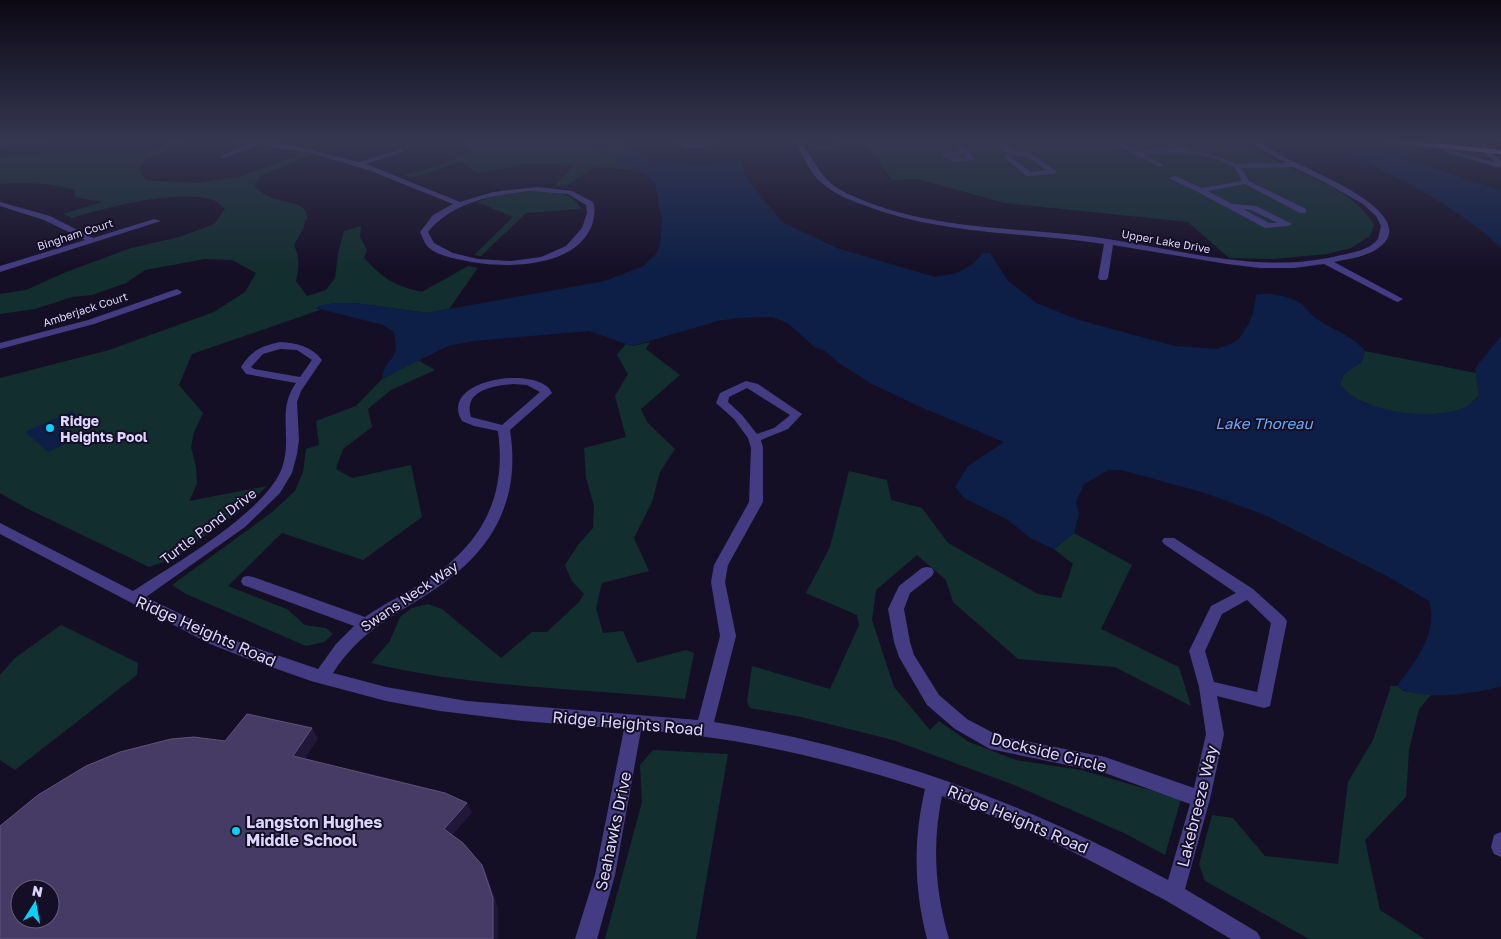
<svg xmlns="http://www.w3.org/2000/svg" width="1501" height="939" viewBox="0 0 1501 939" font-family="'Golos Text',sans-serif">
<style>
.green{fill:#132e2f}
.water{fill:#0d1f46}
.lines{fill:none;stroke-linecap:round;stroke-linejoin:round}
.stream{stroke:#0d1f46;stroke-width:2.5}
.minor{fill:#433c83;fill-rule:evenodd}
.major{fill:#ca5ffb;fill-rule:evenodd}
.shaded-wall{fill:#201739}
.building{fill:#463b65;stroke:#5d547d;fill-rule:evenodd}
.poi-dot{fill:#06d2f9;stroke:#150f25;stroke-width:2}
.labels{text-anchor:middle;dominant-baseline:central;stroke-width:4;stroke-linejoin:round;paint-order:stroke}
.far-street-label{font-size:11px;fill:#dcd5fe;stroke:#150f25}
.poi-label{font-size:14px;font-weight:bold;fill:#dcd5fe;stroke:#150f25;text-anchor:start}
.street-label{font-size:14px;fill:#dcd5fe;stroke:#150f25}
.water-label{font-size:15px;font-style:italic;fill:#65adfb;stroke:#150f25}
.near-street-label{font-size:16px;fill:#dcd5fe;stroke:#150f25}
.near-poi-label{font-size:16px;font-weight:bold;fill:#dcd5fe;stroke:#150f25;text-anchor:start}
</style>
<rect width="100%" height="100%" fill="#150f25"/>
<g class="green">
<path d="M179,140H189L144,160L139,169L146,180L196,183L242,176L302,153L310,155L260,176L254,185C267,203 297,200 304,209C307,212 306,215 308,220H305L304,227L294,245C300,258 299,267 296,281L307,296L326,290L335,278L338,253L344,231L361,226L360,237L367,250L364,258C385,280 393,285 422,292L468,266L478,268L449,309L427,313L355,303H334L316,308L320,310L192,354L179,385L203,413L194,432L191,447L196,467L197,484L189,501L267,486L243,509L172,559L149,567L26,508L0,493V378L109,350L214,312L245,292L256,273L232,260L205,259L145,270L126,283L92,295L72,297L35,309L0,314V294L26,290L66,272L131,248L179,237L214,224L225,209C221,206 217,201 213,200C177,189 108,207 72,218L63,214L102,202L75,197L74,190C49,183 26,182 0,184V157L74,153H149Z"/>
<path d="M468,140H632L623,142L646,159L624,154L629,166L636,170L595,167L566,186L555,185L575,165L528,164L477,173L461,162L412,178L405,175L439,165L470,152L465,144Z"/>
<path d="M861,140H1243C1283,173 1345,179 1374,224L1370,236L1351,248L1327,254L1274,259L1229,258L1188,222L1005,203L917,179L892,180L868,147L811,150L808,145L863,142Z"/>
<path d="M1394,142C1415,144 1476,146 1489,158L1419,148L1400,149Z"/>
<path d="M531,191C548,192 572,190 581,209L526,213L481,256L474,255L513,217L477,202L507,193Z"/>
<path d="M650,342L646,349L680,375L641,409L647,422L675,449L660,472L652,502L634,538L649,571L602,583L596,608L603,633L623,631L637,663L686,650L694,653L685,699C580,688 474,688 371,663L390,641L400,617L412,608L428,604L442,609L501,658L532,632H547L579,602L584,594L572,581L565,565L578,545L593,528L594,506L586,478L584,448L626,437L615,396L628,374L617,355L626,344L632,346Z"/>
<path d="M1365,351L1476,373L1479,396C1474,400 1469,406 1464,408C1431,422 1362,413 1340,385C1343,371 1349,369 1361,363Z"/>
<path d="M418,360L435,370L391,390L368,409L372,427L343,449L336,469L352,478L411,465L422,517L363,560L282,533L228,586L287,609L305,625L326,628L333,634L324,642L306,646L186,594L172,585L271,513L295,491L303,472L306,449L319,445L316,421L356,406L382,379Z"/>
<path d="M849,471L887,480L891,500L922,508L948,543L1038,594L1061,598L1073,564L1054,549L1074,533L1132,565L1101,629L1179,667L1191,706L1115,667L1018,659L953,602L946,580L917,555L876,590L872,620L894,687L930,730L939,721L969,742L1016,760L1081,770L1181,799L1165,855L1124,833L1014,785L893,740L801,717L750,708L747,702L752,666L830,689L859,625L857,615L806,593L830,547Z"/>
<path d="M61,625L138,663L137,675L15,770L0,760V675L15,658Z"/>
<path d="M1391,686H1397L1404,691L1432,694L1419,709L1409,750L1406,797L1365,840L1380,910L1425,939H1309L1205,881L1199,864L1212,815L1233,818L1265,856L1338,864L1348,782L1373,740Z"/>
<path d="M653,750L728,754L696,939H605L642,802L640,765Z"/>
</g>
<g class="water">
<path d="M1347,147L1384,152L1501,190V248C1471,219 1435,198 1398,178C1381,169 1362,163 1346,152L1345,149Z"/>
<path d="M624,154C651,161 682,166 710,165C720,165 730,159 741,162L746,178L782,222L837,248L935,277L957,273L973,264L983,253H990L1008,281L1036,303L1079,320L1175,346L1215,349L1229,345L1239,339L1248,325L1253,313L1256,295C1269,292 1284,295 1297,301C1305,305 1310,314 1317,319C1332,330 1354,336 1365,351L1361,363C1350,369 1343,372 1340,385C1362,413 1431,421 1463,408C1469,406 1474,400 1479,397L1475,368L1501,336V686C1477,694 1418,702 1397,686C1415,662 1439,633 1429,601L1385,575L1265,515L1205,493L1121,470H1109L1084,484L1076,502L1079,514L1074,533L1054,549L1030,538L1008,520L964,498L955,487L968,466L1004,442L916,405L870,383L839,363L825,351L814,347L789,324L773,317L737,318L718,321L632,346L589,331L474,341L448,346L382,379C384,362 393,362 396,349C396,344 395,338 394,332L383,325L316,308L319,306L334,303H355L427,313L605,281L643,266L656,254L660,245L662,221L655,184L653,181L645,174L616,162L618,157Z"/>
<path d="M72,411L78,416L61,424L78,438L48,452L25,432Z"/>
</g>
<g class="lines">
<path class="stream" d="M582,140L591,142L601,150V154L607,157H618"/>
<g class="minor">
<path d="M29,140H58L55,142L0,146V142Z"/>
<path d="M222,140H248L294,146L359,162L401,149L403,150V152L366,164L460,202L493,192L538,187L572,191L593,202C596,210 594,217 592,225C575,270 500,269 462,260C451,258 434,254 427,246C424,242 422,236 420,232L433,215L453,204L371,171L311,153L257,145L225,158H221V156L248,144L225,142ZM530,191L568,194L586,205L587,213L582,228L566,246L541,257L511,261L478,259L453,253L434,243L428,232C452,202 493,195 530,191Z"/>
<path d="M675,140L694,144L727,140C717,147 681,154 675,140Z"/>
<path d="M794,140H800C816,162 820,180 846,193C923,230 1012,227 1094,237C1176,248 1260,276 1341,255C1355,252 1369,250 1378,239L1381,226L1376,216L1363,204L1324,182L1293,167L1241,168L1249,181L1306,209V213H1300L1245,184L1208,191L1232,204L1256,206L1292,224L1288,226L1265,228L1198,192L1168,178L1175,176L1202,188L1242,181C1239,177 1237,170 1233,167C1215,153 1167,150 1145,155L1162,164V166L1160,167L1108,141L1114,140L1139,152L1159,148L1179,149L1166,140H1173L1189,150L1219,157L1237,164L1286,163L1264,151L1250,140C1251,140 1257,140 1257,140C1262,141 1266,146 1270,149C1282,156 1295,162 1307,168C1327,178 1423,218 1377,249C1365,257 1348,259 1334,262L1403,299L1398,302L1395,301L1324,264L1294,268H1260L1227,264L1113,245L1108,278L1106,280H1100L1098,278L1104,244C1024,232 940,235 864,205C849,200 835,194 823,184C809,173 803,154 794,140ZM1243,209L1251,210L1278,223H1269Z"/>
<path d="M949,140H956L975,158V160L953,162L942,155V153L960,151ZM964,154L967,157L954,158L951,155Z"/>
<path d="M993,140H1000L1014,151L1032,154L1057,172L1053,174L1027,176L1005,158L1004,157L1008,153ZM1013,155L1028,157L1046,170L1031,172L1011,157Z"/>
<path d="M1482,144H1486L1487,149L1501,161V168L1444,152L1447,150L1495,162L1482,151Z"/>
<path d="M0,202L50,216L93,238L154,219L161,221L0,272V266L85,240L44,220L0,206Z"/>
<path d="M177,289L182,292L180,294L94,324L0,349V343L88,320Z"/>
<path d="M280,342C297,343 311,346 322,360L301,391L297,402L299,440L297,454L292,473L280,493L245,527L146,597L233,640L318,669L336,644L354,626L243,585L241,581L243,577L248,576L253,577L365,617C385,603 407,593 427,580C482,544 507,497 498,431L474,426L462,421C437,379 540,364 552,393L510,430C521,498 494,549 438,587C396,616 363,627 333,673L386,687L467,701L698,720L720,636L711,582L714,565L749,502L751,448L748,438L734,419L716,403L720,393L746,381L758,384L802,414L788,429L761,440L763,448V502L728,565L725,582L736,636L714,722C876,748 1024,802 1168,880L1190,804L1105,773L990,749L955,729L927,705L899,657L894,642L888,609L899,586L922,568L927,567L932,568L934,572L932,576L910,593L904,609L910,642L914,655L939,695L967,719L999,736L1105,757L1194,788L1206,734L1199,687L1189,651L1211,606L1236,593L1164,544L1162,541L1164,538H1174L1253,589L1284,617L1287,621L1270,706L1264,708L1217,696L1224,734L1210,799L1185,889L1257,932L1261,939H1231L1165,900L1087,859L1034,833L942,796C932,844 935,891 949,939H927C914,888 913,841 925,789C832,759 739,737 641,730L615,875L597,939H575L595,875L624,729L522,721L440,711L386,701L311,681L251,660L210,644L0,534V523L133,591C173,565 266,512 282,468C293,436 276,411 296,383L246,374L241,367C251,351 261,346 280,342ZM280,349L297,350L312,360L300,377L254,369L251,367L263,354ZM513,384L527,385L540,392L502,425L471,417C463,390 493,386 513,384ZM747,388L790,415L788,417L774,428L757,434L742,415L728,402L729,397ZM1247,600L1271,623L1257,692L1214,682L1205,651L1222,614Z"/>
<path d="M1501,832V857L1494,854L1491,847L1494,835Z"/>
</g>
<path class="major" d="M1379,140H1401L1501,150V154L1382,142Z"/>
</g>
<g class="shaded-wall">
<path d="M312,728L318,739L300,766L293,756Z"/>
<path d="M467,803L472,813L449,839L444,829Z"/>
<path d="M482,865L487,875L498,908V939H493Z"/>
</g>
<path class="building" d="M247,714L312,728L293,756L445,793L467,803L444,829L463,843L482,865L493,898V939H0V826L38,795L86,766L120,752L171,739L194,737L225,741ZM20,889H50V919H20Z"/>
<linearGradient id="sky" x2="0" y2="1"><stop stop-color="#0c0814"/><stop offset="0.52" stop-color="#353751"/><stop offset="1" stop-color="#353751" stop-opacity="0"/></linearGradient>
<rect width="1501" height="271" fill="url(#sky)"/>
<g class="poi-dot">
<circle cx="50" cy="428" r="5"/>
<circle cx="236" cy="831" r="5"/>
</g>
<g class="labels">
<g class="far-street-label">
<text transform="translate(75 234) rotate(-18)">Bingham Court</text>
<text transform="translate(1166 241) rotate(10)">Upper Lake Drive</text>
<text transform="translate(85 309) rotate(-18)">Amberjack Court</text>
</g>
<g class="poi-label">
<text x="60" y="420">Ridge<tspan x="60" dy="16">Heights Pool</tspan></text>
</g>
<g class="street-label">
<text transform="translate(208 526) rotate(-37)">Turtle Pond Drive</text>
<text transform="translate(409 596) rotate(-34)">Swans Neck Way</text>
</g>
<g class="water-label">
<text x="1264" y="423">Lake Thoreau</text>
</g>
<g class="near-street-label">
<text transform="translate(206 631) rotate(24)">Ridge Heights Road</text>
<text transform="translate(628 723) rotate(5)">Ridge Heights Road</text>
<text transform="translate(1049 752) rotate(14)">Dockside Circle</text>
<text transform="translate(1197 806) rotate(-76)">Lakebreeze Way</text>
<text transform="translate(1018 819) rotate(23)">Ridge Heights Road</text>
<text transform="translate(613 831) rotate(-78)">Seahawks Drive</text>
</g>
<g class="near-poi-label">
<text x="246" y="822">Langston Hughes<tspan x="246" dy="18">Middle School</tspan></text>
</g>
</g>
<g transform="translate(35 904) rotate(11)"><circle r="24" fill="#150f25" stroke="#655e7c"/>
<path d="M0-4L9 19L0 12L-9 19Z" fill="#06d2f9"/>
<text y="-8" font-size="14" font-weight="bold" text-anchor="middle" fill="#dcd5fe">N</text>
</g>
</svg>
